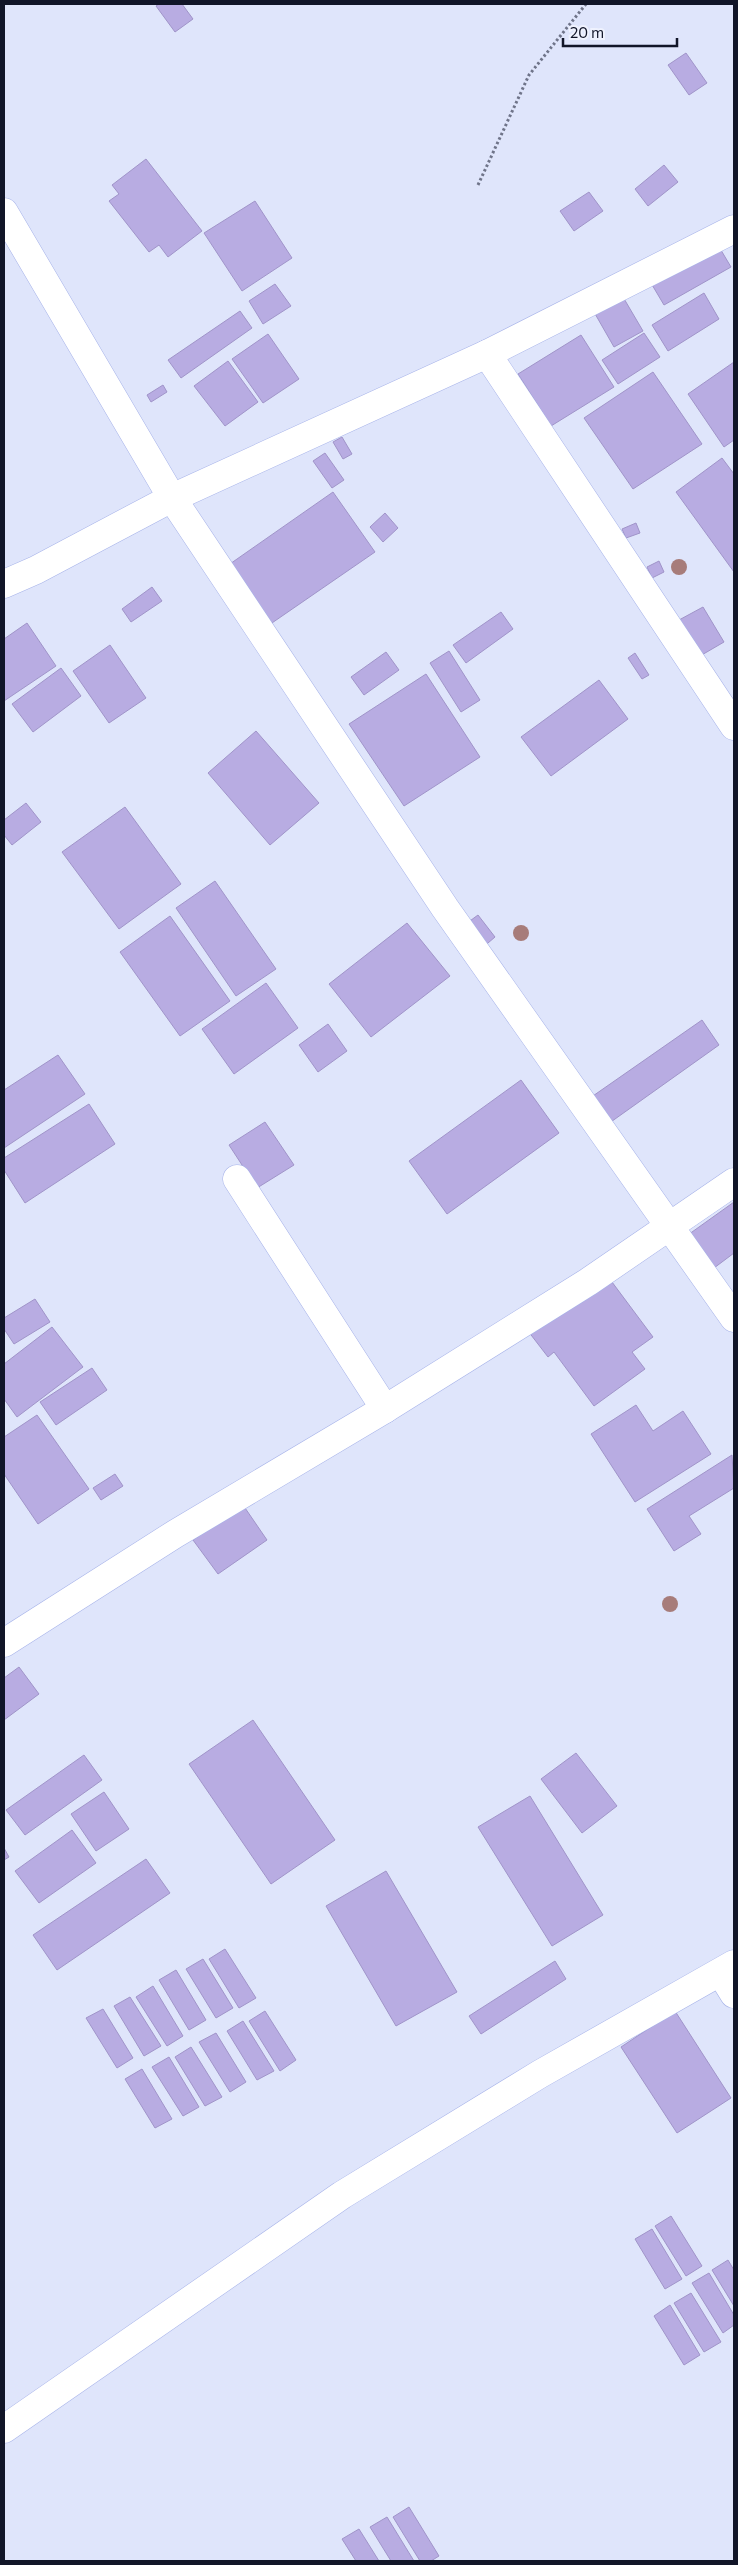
<svg xmlns="http://www.w3.org/2000/svg" width="738" height="2565" viewBox="0 0 738 2565" font-family="Commissioner,sans-serif">
<style>
.building{fill:#b8ace2;stroke:#a094c9}
.lines{fill:none;stroke-linecap:round;stroke-linejoin:round}
.minor-casing{stroke:#a7b3e9;stroke-width:29}
.path{stroke:#6f7489;stroke-width:3;stroke-dasharray:2.5 2.5;stroke-linecap:butt}
.minor{stroke:#fff;stroke-width:28}
.tree{fill:#a77c7a}
</style>
<rect width="100%" height="100%" fill="#dfe5fb"/>
<g class="building">
<path d="M159,4H182L193,19L175,32L156,6Z"/>
<path d="M686,53L707,83L689,95L668,65Z"/>
<path d="M146,159L202,231L168,257L159,245L149,252L109,201L119,194L112,185Z"/>
<path d="M664,165L678,182L648,206L635,189Z"/>
<path d="M589,192L603,211L574,231L560,211Z"/>
<path d="M255,201L292,258L242,291L204,233Z"/>
<path d="M715,240L731,267L664,305L648,278Z"/>
<path d="M275,284L291,306L263,324L249,301Z"/>
<path d="M704,293L719,319L668,351L652,325Z"/>
<path d="M623,297L643,331L614,347L594,312Z"/>
<path d="M240,311L252,328L181,378L168,360Z"/>
<path d="M644,333L660,357L618,384L602,360Z"/>
<path d="M268,334L299,379L263,403L232,359Z"/>
<path d="M581,335L614,387L551,426L518,374Z"/>
<path d="M228,361L258,402L225,426L194,386Z"/>
<path d="M734,362V440L724,447L688,394Z"/>
<path d="M653,372L702,444L633,489L584,418Z"/>
<path d="M163,385L167,392L151,402L147,395Z"/>
<path d="M342,437L352,454L343,459L333,442Z"/>
<path d="M325,453L344,480L332,488L313,461Z"/>
<path d="M722,458L734,474V572L676,492Z"/>
<path d="M333,492L375,552L269,625L227,566Z"/>
<path d="M385,513L398,528L383,542L370,527Z"/>
<path d="M636,523L640,533L626,538L622,529Z"/>
<path d="M659,561L664,572L652,578L647,567Z"/>
<path d="M152,587L162,601L131,622L122,609Z"/>
<path d="M703,607L724,642L700,656L679,620Z"/>
<path d="M501,612L513,629L466,663L453,645Z"/>
<path d="M27,623L56,666L4,701V639Z"/>
<path d="M110,645L146,698L109,723L73,671Z"/>
<path d="M449,651L480,700L461,712L430,663Z"/>
<path d="M386,652L399,670L364,695L351,677Z"/>
<path d="M635,653L649,675L642,679L628,658Z"/>
<path d="M61,668L81,696L33,732L12,704Z"/>
<path d="M426,674L480,757L404,806L349,724Z"/>
<path d="M599,680L628,719L551,776L521,737Z"/>
<path d="M256,731L319,803L270,845L208,773Z"/>
<path d="M26,803L41,822L12,845L4,835V820Z"/>
<path d="M125,807L181,884L119,929L62,852Z"/>
<path d="M215,881L276,969L236,996L176,908Z"/>
<path d="M478,915L495,937L481,949L463,926Z"/>
<path d="M170,916L230,1001L180,1036L120,952Z"/>
<path d="M407,923L450,976L371,1037L329,984Z"/>
<path d="M266,983L298,1028L234,1074L202,1029Z"/>
<path d="M702,1020L719,1045L608,1124L590,1098Z"/>
<path d="M328,1024L347,1051L318,1072L299,1045Z"/>
<path d="M58,1055L85,1094L4,1148V1090Z"/>
<path d="M521,1080L559,1133L447,1214L409,1161Z"/>
<path d="M89,1104L115,1144L25,1203L4,1170V1158Z"/>
<path d="M265,1122L294,1165L257,1188L229,1145Z"/>
<path d="M734,1202V1253L710,1271L685,1237Z"/>
<path d="M606,1274L653,1337L632,1352L645,1369L594,1406L554,1352L548,1357L528,1331Z"/>
<path d="M35,1299L50,1322L14,1344L4,1329V1318Z"/>
<path d="M52,1327L83,1367L17,1417L4,1399V1364Z"/>
<path d="M92,1368L107,1390L56,1425L40,1402Z"/>
<path d="M636,1405L653,1431L683,1411L711,1454L635,1502L591,1434Z"/>
<path d="M37,1415L89,1489L38,1524L4,1474V1437Z"/>
<path d="M732,1455L734,1488L689,1516L701,1534L674,1551L647,1509Z"/>
<path d="M115,1474L123,1486L101,1500L93,1488Z"/>
<path d="M243,1505L267,1540L218,1574L193,1540Z"/>
<path d="M19,1667L39,1694L4,1720V1678Z"/>
<path d="M253,1720L335,1840L271,1884L189,1764Z"/>
<path d="M576,1753L617,1806L582,1833L541,1779Z"/>
<path d="M84,1755L102,1780L25,1835L6,1810Z"/>
<path d="M104,1792L129,1829L96,1851L71,1814Z"/>
<path d="M530,1796L603,1915L552,1946L478,1827Z"/>
<path d="M72,1830L96,1863L39,1903L15,1871Z"/>
<path d="M4,1848L9,1857L4,1860Z"/>
<path d="M146,1859L170,1893L57,1970L33,1935Z"/>
<path d="M386,1871L457,1992L396,2026L326,1906Z"/>
<path d="M225,1949L256,1998L239,2008L209,1959Z"/>
<path d="M203,1959L233,2008L216,2018L186,1969Z"/>
<path d="M555,1961L566,1979L481,2034L469,2016Z"/>
<path d="M176,1970L206,2020L189,2030L159,1980Z"/>
<path d="M153,1986L183,2036L167,2046L136,1997Z"/>
<path d="M130,1997L161,2046L144,2056L114,2006Z"/>
<path d="M103,2009L133,2058L117,2068L86,2018Z"/>
<path d="M265,2011L296,2060L280,2071L249,2021Z"/>
<path d="M675,2011L731,2098L677,2133L621,2047Z"/>
<path d="M243,2021L274,2071L257,2080L227,2031Z"/>
<path d="M216,2033L246,2082L230,2092L199,2042Z"/>
<path d="M191,2047L222,2097L205,2106L175,2057Z"/>
<path d="M169,2057L199,2107L183,2116L152,2067Z"/>
<path d="M142,2069L172,2119L155,2128L125,2079Z"/>
<path d="M671,2216L702,2266L686,2276L655,2226Z"/>
<path d="M652,2229L682,2279L665,2289L635,2239Z"/>
<path d="M728,2260L734,2270V2306L712,2270Z"/>
<path d="M709,2273L734,2315V2325L723,2333L692,2283Z"/>
<path d="M691,2293L721,2342L704,2352L674,2303Z"/>
<path d="M670,2305L700,2355L684,2365L654,2316Z"/>
<path d="M409,2507L439,2556L431,2561H420L393,2517Z"/>
<path d="M387,2517L414,2561H391L370,2527Z"/>
<path d="M359,2529L379,2561H356L342,2539Z"/>
</g>
<g class="lines">
<g class="minor-casing">
<g id="minor">
<path d="M4,212L172,498L445,908L734,1318"/>
<path d="M487,354L734,726"/>
<path d="M4,584L36,570L172,498L487,354L734,229"/>
<path d="M237,1179L385,1409"/>
<path d="M4,1643L175,1534L385,1409L588,1282L734,1182"/>
<path d="M721,1973L734,1994"/>
<path d="M4,2429L342,2195L540,2074L734,1964"/>
</g>
</g>
<path class="path" d="M478,185L529,75L586,4"/>
<use href="#minor" class="minor"/>
</g>
<g class="tree">
<circle cx="679" cy="567" r="8"/>
<circle cx="521" cy="933" r="8"/>
<circle cx="670" cy="1604" r="8"/>
</g>
<rect width="738" height="2565" fill="none" stroke="#111528" stroke-width="10"/>
<path d="M563 38v8h114v-8" fill="none" stroke="#111528" stroke-width="2.5"/>
<text x="570" y="38" font-size="15" fill="#111528" stroke="#eff2fe" stroke-width="4" paint-order="stroke">20 m</text>
</svg>
